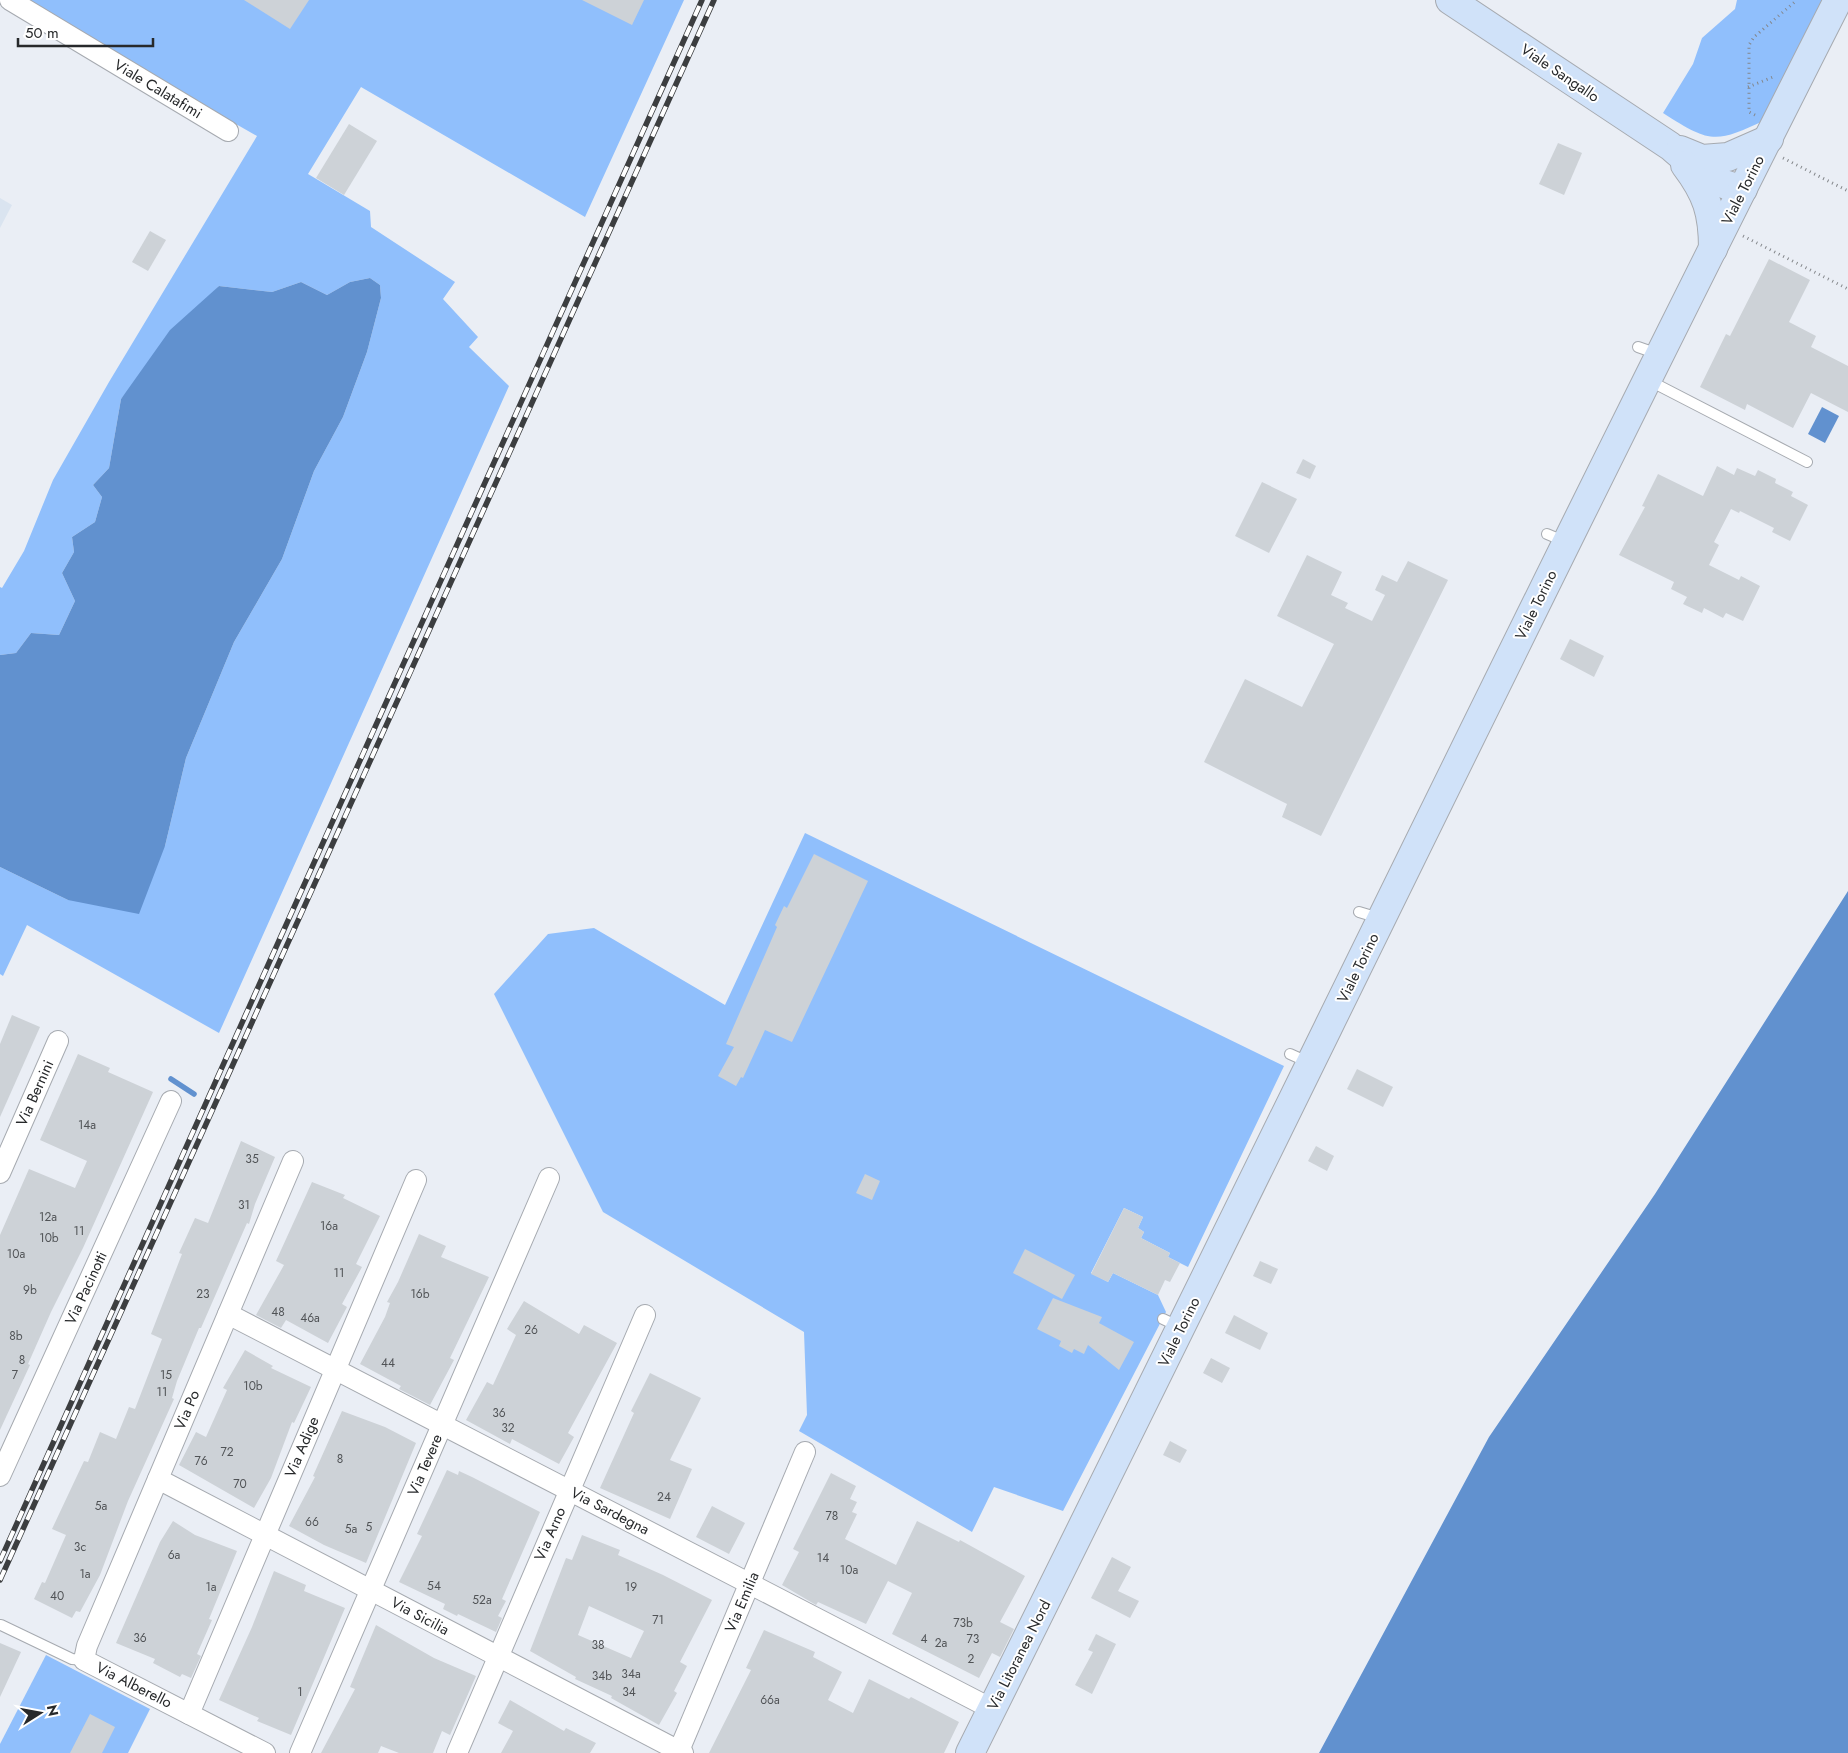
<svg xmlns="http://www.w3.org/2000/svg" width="1848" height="1753" viewBox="0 0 1848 1753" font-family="Jost,sans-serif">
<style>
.built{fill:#dae4f0}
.green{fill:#90bffc}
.water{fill:#6191cf}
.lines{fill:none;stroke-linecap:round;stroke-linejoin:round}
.stream{stroke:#6191cf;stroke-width:5.5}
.building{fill:#cdd2d7;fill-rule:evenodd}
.lane-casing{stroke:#a6aab0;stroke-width:12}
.street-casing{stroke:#a6aab0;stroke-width:22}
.secondary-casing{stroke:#a6aab0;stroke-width:30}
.path{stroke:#83868a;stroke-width:3;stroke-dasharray:1 4;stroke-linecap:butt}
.lane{stroke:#fff;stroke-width:10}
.street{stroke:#fff;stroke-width:20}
.secondary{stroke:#d0e2f9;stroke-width:28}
.rail-casing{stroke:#3c3e40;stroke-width:5.5}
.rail{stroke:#fff;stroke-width:4;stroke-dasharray:11;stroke-linecap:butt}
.labels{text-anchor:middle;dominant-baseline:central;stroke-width:4;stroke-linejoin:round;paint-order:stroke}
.number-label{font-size:12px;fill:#505356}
.street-label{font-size:15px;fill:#27292b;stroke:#fff}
</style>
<rect width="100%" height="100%" fill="#eaeef5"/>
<path class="built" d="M0,198L12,205L0,228Z"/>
<g class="green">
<path d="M19,0H684L585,217L361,87L308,174L370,211L371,227L455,282L443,299L478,337L469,347L509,386L219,1033L27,925L3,976L0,974V867L68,900L165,846L186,758L234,642L282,559L314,471L343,417L367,352L381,298L380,285L370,278L350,282L327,295L301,282L272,292L219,286L121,399L109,468L93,485L102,497L95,522L72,537L74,552L62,573L75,601L59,635L31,633L16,653L0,655V587L2,588L24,551L53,480L109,382L257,136Z"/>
<path d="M1737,0H1829L1765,120C1715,144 1710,143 1663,113L1693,64L1702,38L1735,9Z"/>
<path d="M805,833L1284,1066L1188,1267L1168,1257L1170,1253L1141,1238L1144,1232L1138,1228L1143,1217L1124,1208L1091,1273L1108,1282L1113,1273L1158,1295L1166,1312L1063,1511L994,1487L972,1532L799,1431L807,1415L804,1332L603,1212L494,994L548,934L594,928L725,1005Z"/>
<path d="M46,1655L150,1709L128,1753H0V1744Z"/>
</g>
<g class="water">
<path d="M370,278L380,285L381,298L367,352L343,417L314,471L282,559L234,642L186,758L165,846L139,914L68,900L0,867V655L16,653L31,633L59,635L75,601L62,573L74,552L72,537L95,522L102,497L93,485L109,468L121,399L170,330L219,286L272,292L301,282L327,295L350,282Z"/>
<path d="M1822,407L1839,416L1825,443L1808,434Z"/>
<path d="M1848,891V1753H1319L1489,1437L1655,1194Z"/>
</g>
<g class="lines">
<path class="stream" d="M171,1079L194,1094"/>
</g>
<g class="building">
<path d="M244,0H309L290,29Z"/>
<path d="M582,0H644L632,25Z"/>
<path d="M349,124L377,141L344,195L316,178Z"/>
<path d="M1558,143L1582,153L1564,195L1539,184Z"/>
<path d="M150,231L166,240L148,271L132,262Z"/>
<path d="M1769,259L1810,280L1789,322L1816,336L1811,347L1848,366V412L1811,393L1793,428L1747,404L1745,410L1700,387L1726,334L1730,336Z"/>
<path d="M1303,459L1316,466L1310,479L1296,473Z"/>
<path d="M1717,466L1734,475L1737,468L1755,476L1758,470L1776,479L1775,483L1793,492L1791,496L1808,505L1790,541L1772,532L1774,528L1740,511L1739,513L1731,509L1714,542L1719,545L1709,565L1739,580L1741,576L1760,586L1743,621L1726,613L1723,618L1704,608L1702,613L1683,604L1687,597L1671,589L1674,582L1619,555L1645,507L1642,506L1658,474L1703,496Z"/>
<path d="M1262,482L1297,499L1269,553L1235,536Z"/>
<path d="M1307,555L1342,572L1331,595L1348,603L1345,608L1372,621L1385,595L1375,590L1382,575L1397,582L1408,561L1448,580L1321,836L1282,817L1287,804L1204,762L1245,679L1302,707L1334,644L1277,616Z"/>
<path d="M1570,639L1604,656L1594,677L1560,659Z"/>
<path d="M814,854L868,881L792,1042L765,1030L743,1078L741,1077L736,1086L718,1076L734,1047L726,1044L777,927L775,925L784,906L787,908Z"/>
<path d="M12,1015L40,1027L0,1117V1044Z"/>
<path d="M78,1054L110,1068L108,1072L153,1092L83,1248L51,1312L28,1364L30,1365L0,1430V1235L29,1169L75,1188L87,1161L40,1140Z"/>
<path d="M1357,1069L1393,1087L1383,1107L1347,1089Z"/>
<path d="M241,1141L275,1157L255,1204L249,1224L247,1223L201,1328H199L177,1381L172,1398L174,1399L128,1501L100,1575L80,1612L76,1611L72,1618L34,1599L42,1582L45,1583L66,1535L52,1529L84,1461L88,1462L100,1432L116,1439L129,1407L135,1409L162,1339L151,1334L182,1254L179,1253L195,1218L208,1223Z"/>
<path d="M1316,1146L1334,1156L1327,1171L1308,1161Z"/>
<path d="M865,1174L880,1181L872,1200L856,1193Z"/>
<path d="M312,1182L345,1195L343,1198L380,1216L356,1264L362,1267L342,1304L347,1307L328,1343L286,1320L281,1328L256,1315L284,1265L276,1261Z"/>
<path d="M1124,1208L1143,1217L1138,1228L1144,1232L1141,1238L1170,1253L1168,1257L1180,1263L1170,1282L1165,1280L1158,1295L1113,1273L1108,1282L1091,1274Z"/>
<path d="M419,1234L446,1246L441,1257L489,1277L450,1358L454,1360L430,1405L399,1389L401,1386L360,1364L385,1317L390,1303L387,1302L398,1282Z"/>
<path d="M1025,1249L1075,1275L1062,1299L1013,1273Z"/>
<path d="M1260,1261L1278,1269L1271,1284L1253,1276Z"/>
<path d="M1053,1298L1102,1317L1099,1323L1134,1342L1119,1370L1088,1345L1084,1354L1074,1349L1072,1353L1059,1346L1061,1341L1037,1329Z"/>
<path d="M524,1301L579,1334L584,1325L617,1343L568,1433L574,1437L559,1464L512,1439L510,1444L466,1420L487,1382L493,1385L516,1335L507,1329Z"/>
<path d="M1234,1315L1268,1333L1260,1350L1225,1333Z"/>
<path d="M245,1350L273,1366L271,1368L311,1387L294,1423L292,1422L271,1478L254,1508L179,1465L196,1432L206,1437L227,1390L223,1388Z"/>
<path d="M1211,1358L1230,1368L1222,1383L1203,1373Z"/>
<path d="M650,1373L701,1398L670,1460L692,1469L670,1519L600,1488L634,1413L631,1411Z"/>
<path d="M342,1411L385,1427L416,1443L366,1563L324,1545L289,1526L315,1477L313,1476Z"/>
<path d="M1170,1441L1187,1450L1180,1463L1163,1455Z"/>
<path d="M447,1470L458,1475L459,1471L472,1477L540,1512L502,1599L506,1601L498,1616L502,1618L496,1632L458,1614L457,1616L443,1609L445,1604L399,1582L422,1536L417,1534Z"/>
<path d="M831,1473L856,1486L850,1499L857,1502L852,1512L857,1514L845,1539L896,1565L917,1521L959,1542L960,1540L1025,1576L1000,1622L1014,1629L1000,1657L992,1653L979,1678L892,1634L912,1593L888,1581L866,1624L818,1602L816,1605L782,1585L799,1552L793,1549Z"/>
<path d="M712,1506L745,1523L729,1554L696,1537Z"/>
<path d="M173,1521L195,1535L237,1551L209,1619L212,1620L197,1654L201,1656L191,1678L182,1674L180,1677L153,1663L155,1659L116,1643L160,1542Z"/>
<path d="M582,1535L620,1550L618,1555L663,1575L712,1600L680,1662L687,1666L674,1691L677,1693L659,1725L611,1698L612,1696L575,1679L576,1677L530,1651L566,1558L572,1560ZM589,1606L644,1631L631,1658L578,1635Z"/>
<path d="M1112,1557L1131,1567L1118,1591L1139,1601L1130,1618L1091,1598Z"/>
<path d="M274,1571L306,1585L304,1591L345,1608L291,1735L257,1721L259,1718L219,1700L252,1627Z"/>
<path d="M376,1625L434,1658L476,1676L450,1735L442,1731L433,1753H399L381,1746L378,1753H321L355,1689L350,1687Z"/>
<path d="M764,1630L815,1652L813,1657L842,1672L828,1700L853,1713L869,1679L909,1699L911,1697L959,1722L944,1753H709L751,1670L746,1668Z"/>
<path d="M1096,1634L1116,1644L1092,1694L1075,1685L1093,1652L1088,1650Z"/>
<path d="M0,1643L21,1652L0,1697Z"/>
<path d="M510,1700L564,1731L566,1728L596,1743L590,1753H501L513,1731L498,1723Z"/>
<path d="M90,1714L115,1727L102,1753H70Z"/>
</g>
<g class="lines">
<g class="lane-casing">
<g id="lane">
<path d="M1638,347L1658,354"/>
<path d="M1648,380L1807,462"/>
<path d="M1547,534L1566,542"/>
<path d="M1359,912L1379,918"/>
<path d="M1290,1054L1310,1063"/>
<path d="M1163,1319L1180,1327"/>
<path d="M1,1625L72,1659L84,1660"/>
</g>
</g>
<g class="street-casing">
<g id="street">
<path d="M10,0L228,131"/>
<path d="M0,1173L58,1041"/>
<path d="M228,1314L992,1709"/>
<path d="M0,1476L171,1101"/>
<path d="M158,1479L683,1753"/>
<path d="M189,1714L416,1180"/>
<path d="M265,1753L84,1660L87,1646L293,1161"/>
<path d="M300,1753L549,1178"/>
<path d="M457,1753L645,1315"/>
<path d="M678,1753L805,1452"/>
</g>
</g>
<g class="secondary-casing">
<g id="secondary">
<path d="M1450,0L1670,146C1693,165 1713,185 1743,189"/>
<path d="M1680,150L1702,159L1728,157L1769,139"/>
<path d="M1685,165C1707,194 1713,213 1713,249"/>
<path d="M970,1753C1261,1170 1543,581 1838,0"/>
</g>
</g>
<g class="path">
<path d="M1748,87L1773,77"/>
<path d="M1755,115L1749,112V45L1754,37L1797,0"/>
<path d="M1783,158L1848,191"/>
<path d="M1743,236L1848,289"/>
</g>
<use href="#lane" class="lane"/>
<use href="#street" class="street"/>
<use href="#secondary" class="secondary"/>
<g class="rail-casing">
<g id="rail">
<path d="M0,1561L702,0"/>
<path d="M0,1580L714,0"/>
</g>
</g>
<use href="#rail" class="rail"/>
</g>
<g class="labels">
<g class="number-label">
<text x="87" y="1125">14a</text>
<text x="252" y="1159">35</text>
<text x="244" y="1205">31</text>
<text x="48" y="1217">12a</text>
<text x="329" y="1226">16a</text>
<text x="79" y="1231">11</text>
<text x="49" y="1238">10b</text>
<text x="16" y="1254">10a</text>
<text x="339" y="1273">11</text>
<text x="30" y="1290">9b</text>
<text x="203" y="1294">23</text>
<text x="420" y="1294">16b</text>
<text x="278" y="1312">48</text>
<text x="310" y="1318">46a</text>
<text x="531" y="1330">26</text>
<text x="16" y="1336">8b</text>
<text x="22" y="1360">8</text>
<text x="388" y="1363">44</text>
<text x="15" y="1375">7</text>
<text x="166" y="1375">15</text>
<text x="253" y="1386">10b</text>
<text x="162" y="1392">11</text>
<text x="499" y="1413">36</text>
<text x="508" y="1428">32</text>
<text x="227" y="1452">72</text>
<text x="340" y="1459">8</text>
<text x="201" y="1461">76</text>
<text x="240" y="1484">70</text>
<text x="664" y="1497">24</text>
<text x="101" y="1506">5a</text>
<text x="832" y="1516">78</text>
<text x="312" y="1522">66</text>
<text x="369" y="1527">5</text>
<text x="351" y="1529">5a</text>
<text x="80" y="1547">3c</text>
<text x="174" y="1555">6a</text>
<text x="823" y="1558">14</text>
<text x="849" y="1570">10a</text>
<text x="85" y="1574">1a</text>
<text x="434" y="1586">54</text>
<text x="211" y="1587">1a</text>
<text x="631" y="1587">19</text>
<text x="57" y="1596">40</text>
<text x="482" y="1600">52a</text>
<text x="658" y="1620">71</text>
<text x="963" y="1623">73b</text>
<text x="140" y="1638">36</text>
<text x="924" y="1639">4</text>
<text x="973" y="1639">73</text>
<text x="941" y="1643">2a</text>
<text x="598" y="1645">38</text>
<text x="971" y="1659">2</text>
<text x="631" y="1674">34a</text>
<text x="602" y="1676">34b</text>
<text x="300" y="1692">1</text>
<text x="629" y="1692">34</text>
<text x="770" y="1700">66a</text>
</g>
<g class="street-label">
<text transform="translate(1560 73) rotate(34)">Viale Sangallo</text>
<text transform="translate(158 89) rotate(31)">Viale Calatafimi</text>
<text transform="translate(1743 190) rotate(-63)">Viale Torino</text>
<text transform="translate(1536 605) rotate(-64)">Viale Torino</text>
<text transform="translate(1358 968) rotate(-64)">Viale Torino</text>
<text transform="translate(35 1093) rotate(-66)">Via Bernini</text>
<text transform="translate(86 1288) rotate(-65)">Via Pacinotti</text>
<text transform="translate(1179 1332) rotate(-64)">Viale Torino</text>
<text transform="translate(187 1410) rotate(-67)">Via Po</text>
<text transform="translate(302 1447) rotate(-67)">Via Adige</text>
<text transform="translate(425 1465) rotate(-67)">Via Tevere</text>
<text transform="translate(610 1511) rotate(27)">Via Sardegna</text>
<text transform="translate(550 1534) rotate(-67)">Via Arno</text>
<text transform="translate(742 1602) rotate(-67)">Via Emilia</text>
<text transform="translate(420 1616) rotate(28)">Via Sicilia</text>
<text transform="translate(1019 1655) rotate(-63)">Via Litoranea Nord</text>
<text transform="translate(134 1685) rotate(27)">Via Alberello</text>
</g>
</g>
<g transform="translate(40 1713) rotate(79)" stroke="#ffffff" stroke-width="4" paint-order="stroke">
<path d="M0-4L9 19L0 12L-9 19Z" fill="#27292b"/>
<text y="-8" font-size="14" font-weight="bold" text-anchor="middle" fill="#27292b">N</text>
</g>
<path d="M18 38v8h135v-8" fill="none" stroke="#27292b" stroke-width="2.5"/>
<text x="25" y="38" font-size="15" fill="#27292b" stroke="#ffffff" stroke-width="4" paint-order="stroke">50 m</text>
</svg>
